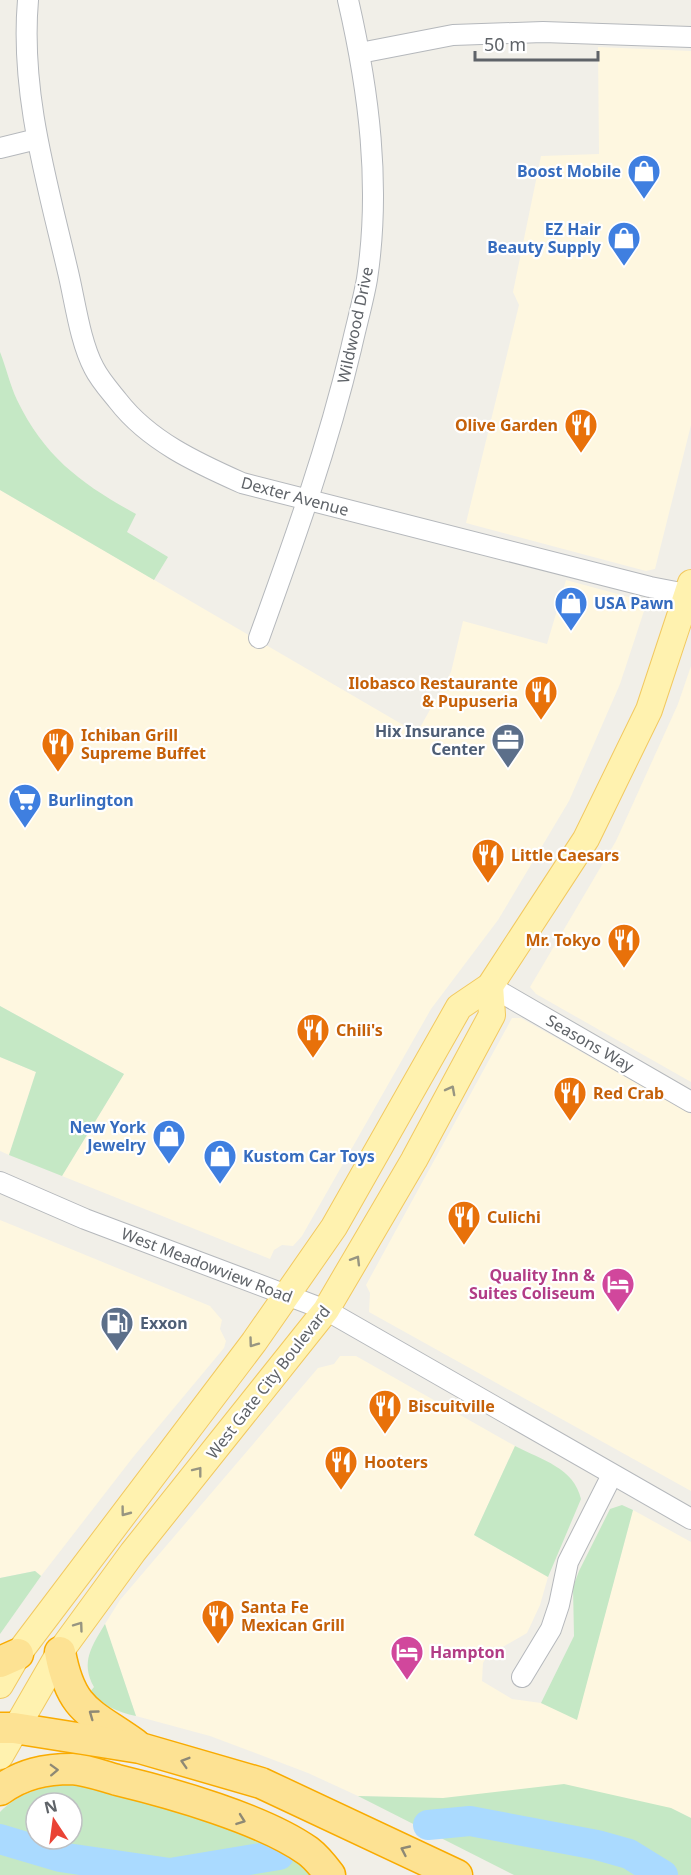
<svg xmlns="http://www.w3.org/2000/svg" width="691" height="1875" viewBox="0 0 691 1875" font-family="'Noto Sans',sans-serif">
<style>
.commercial{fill:#fef7e0}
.green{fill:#c5e8c5;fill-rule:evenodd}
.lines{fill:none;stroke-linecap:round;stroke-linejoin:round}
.river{stroke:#aadaff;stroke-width:30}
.minor-casing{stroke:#b5b8bc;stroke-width:22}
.major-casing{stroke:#f2c960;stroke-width:28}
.highway-casing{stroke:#f9ab00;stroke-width:33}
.minor{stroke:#fff;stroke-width:20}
.major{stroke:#fff2af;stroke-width:26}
.highway{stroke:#fde293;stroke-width:30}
.oneway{stroke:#979581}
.oneway2{stroke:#8e8975}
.labels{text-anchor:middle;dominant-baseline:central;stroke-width:4.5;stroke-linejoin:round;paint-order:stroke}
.shop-label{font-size:16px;font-weight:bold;fill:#366cbe;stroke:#fff;text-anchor:end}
.street-label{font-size:16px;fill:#5f6368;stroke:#fff}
.food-label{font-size:16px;font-weight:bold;fill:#c56008;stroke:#fff;text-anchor:start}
.service-label{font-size:16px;font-weight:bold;fill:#4e5e75;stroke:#fff;text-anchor:end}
.hotel-label{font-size:16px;font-weight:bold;fill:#b23c85;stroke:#fff;text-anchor:end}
</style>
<rect width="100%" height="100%" fill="#f1efe8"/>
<g class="commercial">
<path d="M598,47L691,51V425L655,569L646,571L466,523L519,305L513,292L541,156L599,154Z"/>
<path d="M0,490L417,733L451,672L463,621L547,644L566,580L636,599L641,603L644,611L620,684L569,801L498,920L431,1009L302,1236L293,1246L282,1245L274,1250L270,1259L62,1176L124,1074L0,1006Z"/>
<path d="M691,666V1082L536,994L530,987L616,841L678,704Z"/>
<path d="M512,1018H521L691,1114V1491L369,1312L370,1293L366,1285Z"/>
<path d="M0,1057L36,1072L9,1155L0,1151Z"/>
<path d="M0,1220L210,1306L222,1320L220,1329L226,1341L224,1348L134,1456L41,1576L35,1571L0,1578Z"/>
<path d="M340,1356H356L515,1446L474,1535L548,1577L540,1605L527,1633L487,1656L483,1663L482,1681L512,1699L541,1703L577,1719L633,1510L691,1542V1818L671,1808L358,1796L308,1773L210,1736L136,1716L105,1624L120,1600L318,1368L334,1364Z"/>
</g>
<g class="green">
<path d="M0,352C6,367 10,385 17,400C45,458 82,484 136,514L127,532L168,557L154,580L0,490Z"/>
<path d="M0,1006L124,1074L62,1176L9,1155L36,1072L0,1057Z"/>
<path d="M515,1446C542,1460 574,1468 581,1499L548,1577L474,1535Z"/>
<path d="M622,1505L633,1510L577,1720L541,1703L574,1636L573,1587L579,1571L610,1509Z"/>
<path d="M35,1571L41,1576L0,1634V1578Z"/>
<path d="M105,1624L136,1716C117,1712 104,1706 90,1692L94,1687C80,1662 92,1646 105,1624Z"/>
<path d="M67,1784L90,1785L225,1825L307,1862L313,1875H0V1812C19,1793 41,1787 67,1784ZM36,1803H72V1839H36Z"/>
<path d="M564,1784L671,1808L691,1818V1875H514L358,1796L443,1798Z"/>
</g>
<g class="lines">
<g class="river">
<path d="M428,1825L470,1821L597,1845L629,1854L663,1875"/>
<path d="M0,1839L60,1857L170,1873L279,1855"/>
</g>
<g class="minor-casing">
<g id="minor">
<path d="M28,0C20,93 47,182 68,272C75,301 80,342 94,368C100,380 110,391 118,401C149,441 197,463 242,483L650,587L691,595"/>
<path d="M360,53L453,35L543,32L691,37"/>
<path d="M0,148L37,139"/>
<path d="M259,638C294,541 327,450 351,349C356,326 363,302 367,279C381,186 369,91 348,0"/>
<path d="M490,986L691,1102"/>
<path d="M0,1182L85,1219L326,1310L691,1519"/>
<path d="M522,1677L551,1629L559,1605L568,1562L612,1475"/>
</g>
</g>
<g class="major-casing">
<g id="major">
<path d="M0,1685L18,1654L254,1342L334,1227L459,1007L490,986L586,839L649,710L691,583"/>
<path d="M0,1756L60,1652L133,1552L326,1310L414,1160L492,1015L490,986"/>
</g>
</g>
<g class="highway-casing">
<g id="highway">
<path d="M60,1652C71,1711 90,1712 135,1744"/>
<path d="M0,1662L18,1654"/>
<path d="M0,1728H14L140,1748L261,1783L457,1875"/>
<path d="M0,1790C22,1774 45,1769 72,1769C87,1770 103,1776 117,1780C171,1793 263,1819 308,1851C316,1857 324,1867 330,1875"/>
</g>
</g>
<use href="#minor" class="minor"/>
<use href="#major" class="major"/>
<use href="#highway" class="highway"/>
</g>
<defs><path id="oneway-chevron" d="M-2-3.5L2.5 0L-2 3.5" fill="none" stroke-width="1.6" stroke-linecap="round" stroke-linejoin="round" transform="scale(1.5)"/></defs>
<g class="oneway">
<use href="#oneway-chevron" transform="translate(451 1090) rotate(-62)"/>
<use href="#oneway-chevron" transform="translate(356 1260) rotate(-59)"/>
<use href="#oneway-chevron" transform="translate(253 1343) rotate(126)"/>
<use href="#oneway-chevron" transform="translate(198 1471) rotate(-52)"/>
<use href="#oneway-chevron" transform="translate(125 1512) rotate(127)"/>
<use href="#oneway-chevron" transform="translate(79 1626) rotate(-54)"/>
</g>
<g class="oneway2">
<use href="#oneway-chevron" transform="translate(93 1714) rotate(-144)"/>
<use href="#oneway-chevron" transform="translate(185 1762) rotate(-163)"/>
<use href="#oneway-chevron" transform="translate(54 1770) rotate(-2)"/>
<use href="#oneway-chevron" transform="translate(241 1820) rotate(20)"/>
<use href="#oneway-chevron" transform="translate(405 1850) rotate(-155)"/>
</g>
<defs>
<g id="shop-pin" transform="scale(1.725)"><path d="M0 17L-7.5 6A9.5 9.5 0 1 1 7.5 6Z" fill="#3f7fe0" stroke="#fff"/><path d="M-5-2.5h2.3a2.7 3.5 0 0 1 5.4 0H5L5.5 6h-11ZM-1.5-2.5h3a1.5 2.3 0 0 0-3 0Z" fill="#fff"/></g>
<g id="restaurant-pin" transform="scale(1.725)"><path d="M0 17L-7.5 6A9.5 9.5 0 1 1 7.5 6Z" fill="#e8710a" stroke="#fff"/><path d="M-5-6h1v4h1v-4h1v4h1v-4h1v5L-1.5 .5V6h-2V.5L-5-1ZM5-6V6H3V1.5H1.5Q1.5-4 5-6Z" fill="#fff"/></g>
<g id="office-pin" transform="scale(1.725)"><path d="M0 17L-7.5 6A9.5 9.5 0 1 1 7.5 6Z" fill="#5c6f8a" stroke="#fff"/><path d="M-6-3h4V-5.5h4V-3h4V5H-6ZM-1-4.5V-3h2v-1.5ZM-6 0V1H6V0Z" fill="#fff"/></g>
<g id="supermarket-pin" transform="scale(1.725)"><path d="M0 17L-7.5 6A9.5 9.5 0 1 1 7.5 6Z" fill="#3f7fe0" stroke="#fff"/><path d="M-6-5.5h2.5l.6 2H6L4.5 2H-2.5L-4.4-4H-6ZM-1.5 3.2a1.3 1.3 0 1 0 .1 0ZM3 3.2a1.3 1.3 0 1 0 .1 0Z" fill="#fff"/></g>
<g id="hotel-pin" transform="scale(1.725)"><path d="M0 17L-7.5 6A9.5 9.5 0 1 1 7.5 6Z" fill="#d1479c" stroke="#fff"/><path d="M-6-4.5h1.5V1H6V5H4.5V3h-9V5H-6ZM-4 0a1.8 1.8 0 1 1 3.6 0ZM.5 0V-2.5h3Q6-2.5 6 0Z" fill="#fff"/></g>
<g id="fuel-pin" transform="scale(1.725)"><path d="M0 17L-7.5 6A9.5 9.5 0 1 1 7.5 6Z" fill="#5c6f8a" stroke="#fff"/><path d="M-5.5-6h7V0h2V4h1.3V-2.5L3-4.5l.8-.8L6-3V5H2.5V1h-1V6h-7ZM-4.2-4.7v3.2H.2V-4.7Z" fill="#fff"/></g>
</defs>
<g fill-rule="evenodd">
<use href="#shop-pin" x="644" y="171"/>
<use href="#shop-pin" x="624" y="238"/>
<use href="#restaurant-pin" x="581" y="425"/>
<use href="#shop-pin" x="571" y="603"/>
<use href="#restaurant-pin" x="541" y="692"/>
<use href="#office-pin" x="508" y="740"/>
<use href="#restaurant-pin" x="58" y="744"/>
<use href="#supermarket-pin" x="25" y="800"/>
<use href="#restaurant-pin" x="488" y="855"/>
<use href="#restaurant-pin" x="624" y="940"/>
<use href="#restaurant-pin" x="313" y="1030"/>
<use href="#restaurant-pin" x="570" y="1093"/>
<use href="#shop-pin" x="169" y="1136"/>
<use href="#shop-pin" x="220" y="1156"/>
<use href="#restaurant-pin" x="464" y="1217"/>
<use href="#hotel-pin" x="618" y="1284"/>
<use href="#fuel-pin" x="117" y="1323"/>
<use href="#restaurant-pin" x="385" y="1406"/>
<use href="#restaurant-pin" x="341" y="1462"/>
<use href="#restaurant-pin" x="218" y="1616"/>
<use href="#hotel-pin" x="407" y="1652"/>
</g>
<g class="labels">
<g class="shop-label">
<text x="621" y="171">Boost Mobile</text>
<text x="601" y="229">EZ Hair<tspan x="601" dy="18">Beauty Supply</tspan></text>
<text x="594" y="603" text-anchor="start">USA Pawn</text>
<text x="48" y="800" text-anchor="start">Burlington</text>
<text x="146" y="1127">New York<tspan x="146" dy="18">Jewelry</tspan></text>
<text x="243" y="1156" text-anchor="start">Kustom Car Toys</text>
</g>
<g class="street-label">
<text transform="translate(355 325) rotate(-78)">Wildwood Drive</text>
<text transform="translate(295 496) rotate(15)">Dexter Avenue</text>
<text transform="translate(590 1043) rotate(30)">Seasons Way</text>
<text transform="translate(207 1265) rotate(21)">West Meadowview Road</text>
<text transform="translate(268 1382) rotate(-52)">West Gate City Boulevard</text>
</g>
<g class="food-label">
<text x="558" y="425" text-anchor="end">Olive Garden</text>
<text x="518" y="683" text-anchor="end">Ilobasco Restaurante<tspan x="518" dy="18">&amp; Pupuseria</tspan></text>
<text x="81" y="735">Ichiban Grill<tspan x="81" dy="18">Supreme Buffet</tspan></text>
<text x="511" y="855">Little Caesars</text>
<text x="601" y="940" text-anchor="end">Mr. Tokyo</text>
<text x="336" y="1030">Chili's</text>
<text x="593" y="1093">Red Crab</text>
<text x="487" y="1217">Culichi</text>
<text x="408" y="1406">Biscuitville</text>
<text x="364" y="1462">Hooters</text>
<text x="241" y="1607">Santa Fe<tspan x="241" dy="18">Mexican Grill</tspan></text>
</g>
<g class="service-label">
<text x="485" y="731">Hix Insurance<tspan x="485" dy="18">Center</tspan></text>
<text x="140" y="1323" text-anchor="start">Exxon</text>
</g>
<g class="hotel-label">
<text x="595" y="1275">Quality Inn &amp;<tspan x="595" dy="18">Suites Coliseum</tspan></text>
<text x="430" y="1652" text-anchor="start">Hampton</text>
</g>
</g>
<g transform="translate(54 1821) rotate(347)"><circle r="28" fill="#ffffff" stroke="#bfc1c3" stroke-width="1.5"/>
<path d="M0-4.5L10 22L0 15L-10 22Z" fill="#ea4335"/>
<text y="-9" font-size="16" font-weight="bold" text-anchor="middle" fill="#5f6368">N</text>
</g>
<path d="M475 51v9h123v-9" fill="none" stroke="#5f6368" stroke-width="3"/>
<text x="484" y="51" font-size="18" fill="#5f6368" stroke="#ffffff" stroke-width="4.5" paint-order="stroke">50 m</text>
</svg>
